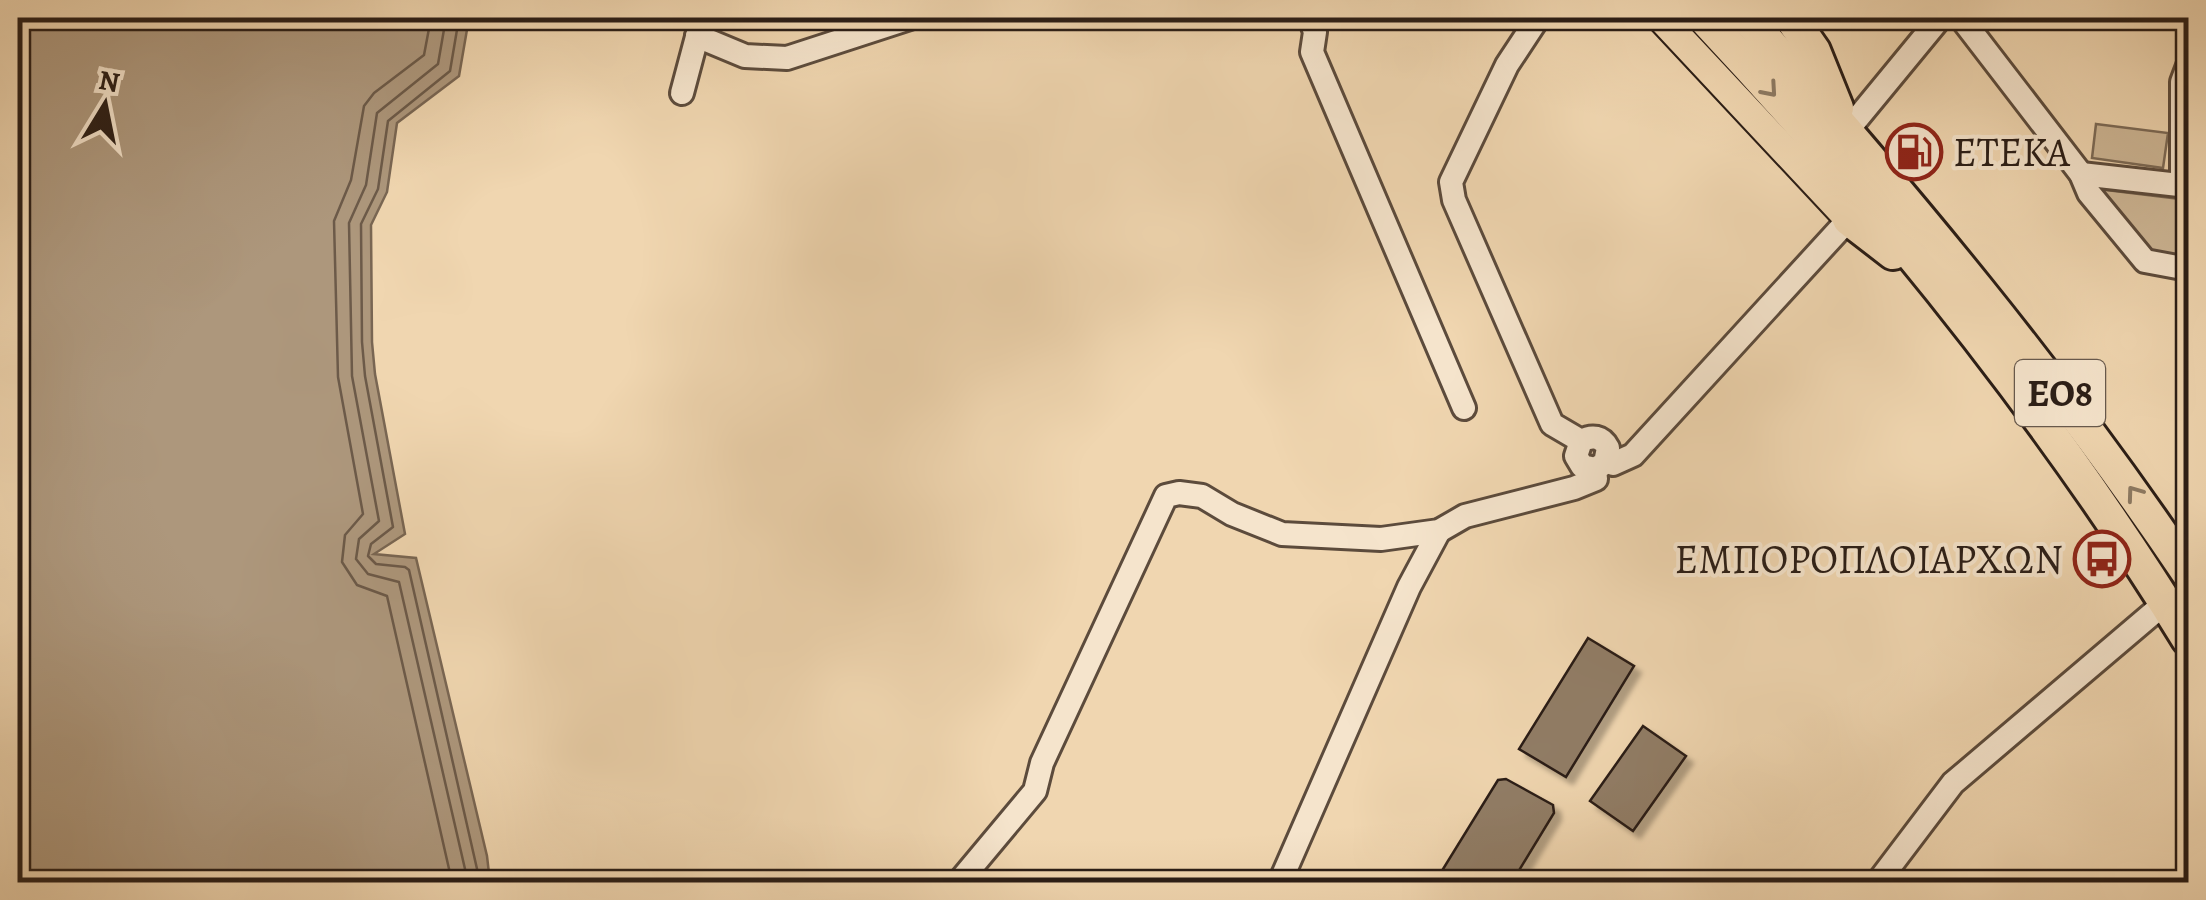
<svg xmlns="http://www.w3.org/2000/svg" width="2206" height="900" viewBox="0 0 2206 900" font-family="Alegreya,serif">
<style>
.green{fill:#ceb796;stroke:#7c6a56;stroke-width:2.5}
.water{fill:#ad977c;stroke:#796653;stroke-width:2.5}
.lines{fill:none;stroke-linecap:round;stroke-linejoin:round}
.shore{stroke:#6c5a49;stroke-width:2.5}
.building{fill:#917d66;stroke:#2a1d16;stroke-width:2.5;filter:url(#shadow)}
.minor-casing{stroke:#5c4b3c;stroke-width:28}
.major-casing{stroke:#2a1d16;stroke-width:32}
.highway-casing{stroke:#2a1d16;stroke-width:38}
.minor{stroke:#f5e4cc;stroke-width:22}
.major{stroke:#f0d6b0;stroke-width:28}
.highway{stroke:#f0d6b0;stroke-width:32}
.oneway{stroke:#8d7a63}
.labels{text-anchor:middle;dominant-baseline:central;stroke-width:8;stroke-linejoin:round;paint-order:stroke}
.shield{fill:#f5e4cc;stroke:#67594d;stroke-width:2.5}
.shield-label{font-size:38px;font-weight:bold;fill:#2a1d16}
.poi-label{font-size:40px;fill:#2a1d16;stroke:#f5e4cc;text-anchor:start}
</style>
<defs>
<filter id="shadow"><feDropShadow dx="7" dy="7" stdDeviation="2.5" flood-color="#0004"/></filter>
</defs>
<rect width="100%" height="100%" fill="#f0d6b0"/>
<filter id="stains"><feTurbulence type="fractalNoise" baseFrequency=".002" numOctaves="4"/><feColorMatrix values="0 0 0 0 .2 0 0 0 0 .09 0 0 0 0 .02 0 0 0 .5 -.17"/></filter>
<radialGradient id="worn" r=".72"><stop offset=".6" stop-color="#630" stop-opacity="0"/><stop offset="1" stop-color="#630" stop-opacity=".3"/></radialGradient>
<g class="green">
<path d="M2096,124L2168,133L2163,168L2092,158Z"/>
<path d="M2098,189L2188,200V252L2184,259L2148,253Z"/>
</g>
<path class="water" d="M18,18H469L459,76L397,123L387,192L371,225L372,342L375,374L405,534L374,554L416,558L487,856L490,882H18Z"/>
<g class="lines">
<g class="shore">
<path d="M431,18L424,55L374,93L364,106L351,180L334,221L338,377L363,514L345,535L342,562L357,585L387,596L452,882"/>
<path d="M446,18L438,64L377,113L366,185L349,223L352,376L379,521L359,539L356,559L368,574L399,582L468,882"/>
<path d="M459,18L450,71L388,121L378,189L361,224L362,342L365,376L393,527L371,544L368,556L376,564L405,567L409,570L480,882"/>
</g>
</g>
<g class="building">
<path d="M1588,638L1634,666L1566,777L1519,749Z"/>
<path d="M1643,726L1686,756L1633,831L1590,801Z"/>
<path d="M1506,779L1553,805L1554,813L1512,882H1435L1498,780Z"/>
</g>
<g class="lines">
<g class="minor-casing">
<g id="minor">
<path d="M1310,18L1315,32L1312,52L1464,408"/>
<path d="M1538,18L1507,65L1451,182L1454,200L1552,424L1581,441C1592,435 1602,436 1608,448L1605,463L1595,469L1582,466L1576,456L1581,441"/>
<path d="M1961,18L2081,174L2089,193L2145,261L2188,269"/>
<path d="M697,36L745,56L787,58L910,18"/>
<path d="M682,93L702,18"/>
<path d="M1847,131L1940,18"/>
<path d="M2081,174L2188,186"/>
<path d="M2182,185V82L2188,66"/>
<path d="M1608,457L1613,464L1633,455L1849,219"/>
<path d="M959,882L1035,791L1042,763L1166,496L1179,493L1202,496L1232,514L1282,534L1381,539L1439,531L1465,516L1574,488L1596,479L1595,469"/>
<path d="M1280,882L1409,587L1439,531"/>
<path d="M1878,882L1953,783L2166,602"/>
</g>
</g>
<g class="major-casing">
<path id="major" d="M1661,18L1849,219"/>
</g>
<g class="highway-casing">
<g id="highway">
<path d="M1704,18C1881,207 2052,418 2188,639"/>
<path d="M1747,18C1904,195 2056,377 2188,573"/>
<path d="M1791,18L1814,51L1837,108"/>
<path d="M1849,219L1893,253"/>
</g>
</g>
<use href="#minor" class="minor"/>
<use href="#major" class="major"/>
<use href="#highway" class="highway"/>
</g>
<defs><path id="oneway-chevron" d="M-2-3.5L2.5 0L-2 3.5" fill="none" stroke-width="1.6" stroke-linecap="round" stroke-linejoin="round" transform="scale(2.5)"/></defs>
<g class="oneway">
<use href="#oneway-chevron" transform="translate(1770 90) rotate(49)"/>
<use href="#oneway-chevron" transform="translate(2134 493) rotate(-126)"/>
</g>
<defs>
<g id="fuel-ring" transform="scale(2.875)"><circle r="9.5" fill="#f5e4cc" stroke="#8f2418" stroke-width="1.5"/><path d="M-5.5-6h7V0h2V4h1.3V-2.5L3-4.5l.8-.8L6-3V5H2.5V1h-1V6h-7ZM-4.2-4.7v3.2H.2V-4.7Z" fill="#8f2418"/></g>
<g id="bus-ring" transform="scale(2.875)"><circle r="9.5" fill="#f5e4cc" stroke="#8f2418" stroke-width="1.5"/><path d="M-5-6H5V4H4V6H2V4H-2V6H-4V4H-5ZM-3.5-4V0h7V-4ZM-3.5 1.2v1.5H-2V1.2ZM2 1.2v1.5H3.5V1.2Z" fill="#8f2418"/></g>
</defs>
<g fill-rule="evenodd">
<use href="#fuel-ring" x="1914" y="152"/>
<use href="#bus-ring" x="2102" y="559"/>
</g>
<g class="labels">
<rect class="shield" x="2015" y="360" width="90" height="66" rx="8"/>
<g class="shield-label">
<text x="2060" y="393">ΕΟ8</text>
</g>
<g class="poi-label">
<text x="1953" y="152">ΕΤΕΚΑ</text>
<text x="2063" y="559" text-anchor="end">ΕΜΠΟΡΟΠΛΟΙΑΡΧΩΝ</text>
</g>
</g>
<rect width="2206" height="900" fill="none" stroke="#f0d6b0" stroke-width="60"/>
<rect x="20" y="20" width="2166" height="860" fill="none" stroke="#2a1d16" stroke-width="5"/>
<rect x="30" y="30" width="2146" height="840" fill="none" stroke="#2a1d16" stroke-width="2.5"/>
<g transform="translate(105 105) rotate(10)" stroke="#f5e4cc" stroke-width="8" paint-order="stroke">
<path d="M0-8L18 38L0 25L-18 38Z" fill="#2a1d16"/>
<text y="-15" font-size="28" font-weight="bold" text-anchor="middle" fill="#2a1d16">N</text>
</g>
<rect width="100%" height="100%" filter="url(#stains)"/>
<rect width="100%" height="100%" fill="url(#worn)"/>
</svg>
